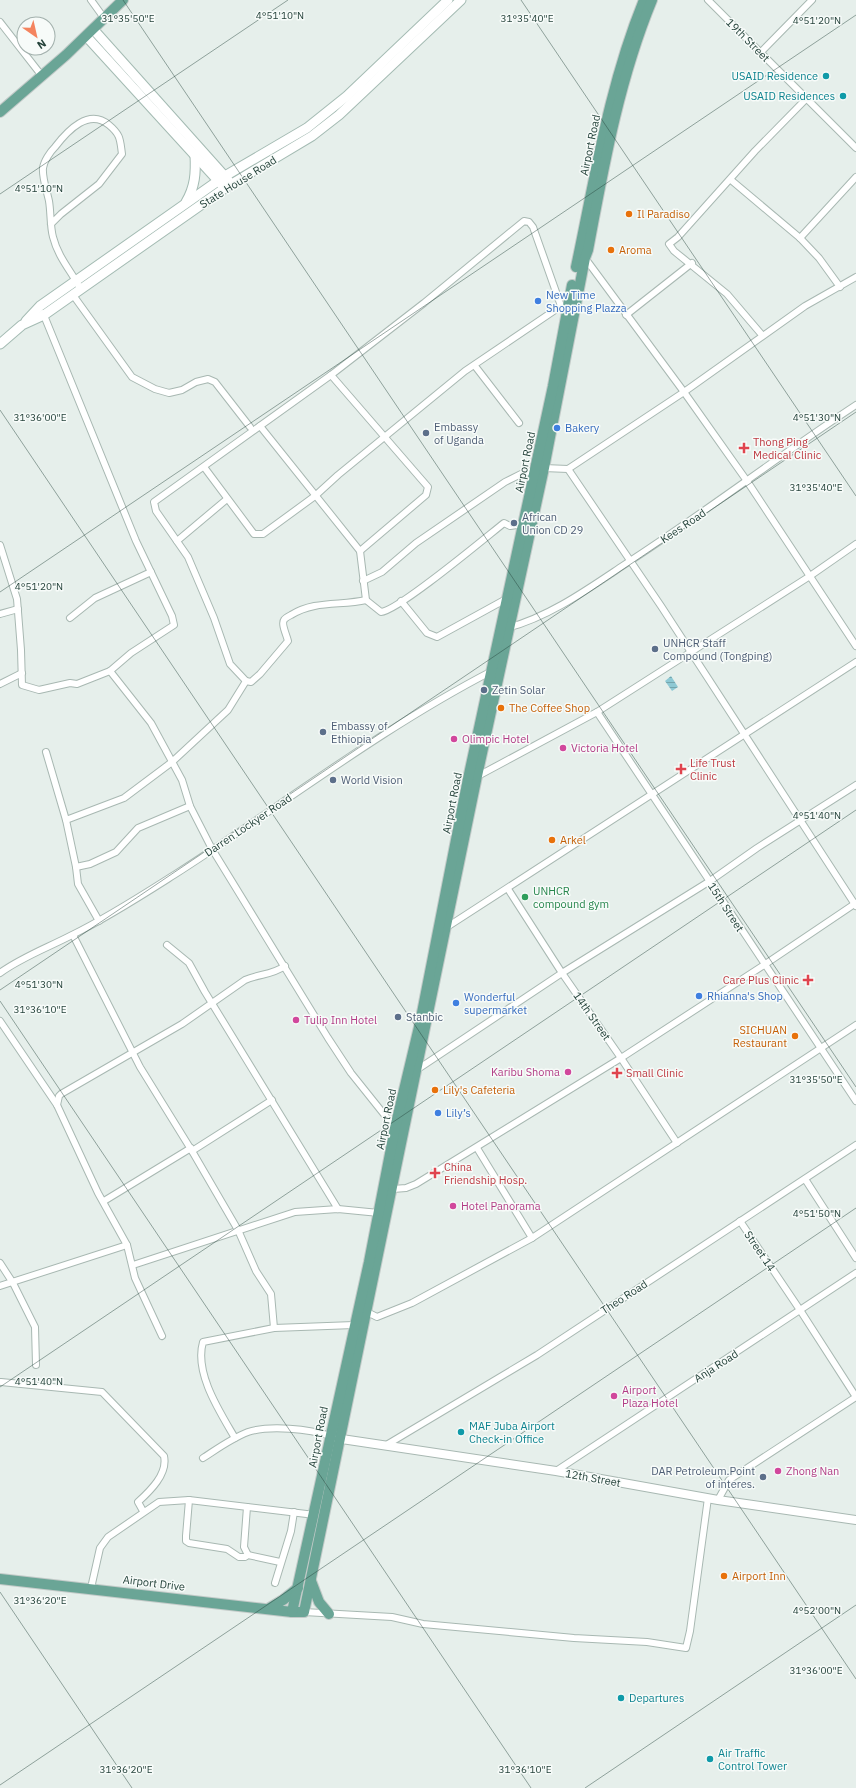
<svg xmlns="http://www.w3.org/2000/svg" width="856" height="1788" viewBox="0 0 856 1788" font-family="'IBM Plex Sans',sans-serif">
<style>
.water{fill:url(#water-rules)}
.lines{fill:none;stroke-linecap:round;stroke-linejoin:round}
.minor-casing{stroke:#a8b8b2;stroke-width:8}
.tertiary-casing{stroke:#a8b8b2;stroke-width:10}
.secondary-casing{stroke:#a4bbb3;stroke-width:11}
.primary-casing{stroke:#c2cac8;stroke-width:12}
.minor{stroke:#fff;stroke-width:6}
.tertiary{stroke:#fff;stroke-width:8}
.secondary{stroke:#fff;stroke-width:9}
.primary{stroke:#6aa596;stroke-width:10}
.ticks{fill:none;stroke:#24423a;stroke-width:1;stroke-opacity:0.45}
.culture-dot{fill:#0f9aa8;stroke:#f7fbf9;stroke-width:1.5}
.food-dot{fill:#e8710a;stroke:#f7fbf9;stroke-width:1.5}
.shop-dot{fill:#3f7fe0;stroke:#f7fbf9;stroke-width:1.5}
.service-dot{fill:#5c6f8a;stroke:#f7fbf9;stroke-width:1.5}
.health-dot{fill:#e0444e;stroke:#f7fbf9;stroke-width:1.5}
.hotel-dot{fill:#d1479c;stroke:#f7fbf9;stroke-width:1.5}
.leisure-dot{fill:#2e9e5b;stroke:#f7fbf9;stroke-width:1.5}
.labels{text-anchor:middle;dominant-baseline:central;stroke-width:3;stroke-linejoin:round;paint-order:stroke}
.street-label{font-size:11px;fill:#24423a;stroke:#f7fbf9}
.culture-label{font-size:11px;fill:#0d838f;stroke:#f7fbf9;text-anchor:start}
.food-label{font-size:11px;fill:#c56008;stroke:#f7fbf9;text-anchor:start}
.shop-label{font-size:11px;fill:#366cbe;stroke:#f7fbf9;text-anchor:start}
.service-label{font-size:11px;fill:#4e5e75;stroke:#f7fbf9;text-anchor:start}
.health-label{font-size:11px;fill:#be3a42;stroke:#f7fbf9;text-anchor:start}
.hotel-label{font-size:11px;fill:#b23c85;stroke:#f7fbf9;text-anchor:start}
.leisure-label{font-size:11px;fill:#27864d;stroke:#f7fbf9;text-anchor:start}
.ticks-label{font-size:10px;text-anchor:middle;fill:#24423a;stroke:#f7fbf9;stroke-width:3;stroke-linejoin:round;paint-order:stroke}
</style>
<defs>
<pattern id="water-rules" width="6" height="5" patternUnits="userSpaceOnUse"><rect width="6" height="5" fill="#8ec9d4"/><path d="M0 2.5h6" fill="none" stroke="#74a5ad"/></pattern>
</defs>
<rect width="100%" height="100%" fill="#e6efeb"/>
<path class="water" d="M671,676L678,687L672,691L665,681Z"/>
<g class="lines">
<g class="minor-casing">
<g id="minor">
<path d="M91,0L104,18"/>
<path d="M708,0L856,148"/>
<path d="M0,22L42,76"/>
<path d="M761,52L812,0"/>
<path d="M731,180L800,238L819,258L840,287"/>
<path d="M51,224L61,214L99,184L122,154C120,140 121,135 109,125C89,108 68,130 55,147C50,152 44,161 43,168C42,178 47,191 49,201C51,213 50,226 53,237C58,257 71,271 80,288"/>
<path d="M800,238L856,177"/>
<path d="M585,258L684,392L747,481L856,646"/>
<path d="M73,295L132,377L155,389L169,393L182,390L196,382L208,379L215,382L250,427"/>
<path d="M43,313L136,541L172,616L174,625L131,653L110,671L151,723L182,780L190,806L212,849L328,1038L351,1073L395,1128"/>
<path d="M626,315L692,263"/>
<path d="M762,335L727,294L674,251L669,244L678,237L755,151L806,99"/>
<path d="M475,366L519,423"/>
<path d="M331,375L428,487L426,495L360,551"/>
<path d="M260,426L360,551L366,600L381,612C398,611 485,538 504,523L510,526L524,524"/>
<path d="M204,467L254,534H263L315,496L338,475L465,371L561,306"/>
<path d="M544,468L568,469L684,392L805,306L856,277"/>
<path d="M568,469L661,606L856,906"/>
<path d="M177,541L227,499"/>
<path d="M0,545L17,599L21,650L22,685L39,690L70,683L77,684L110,671"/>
<path d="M363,581L382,572L416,543L505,482L521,474L535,470"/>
<path d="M366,600C341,606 315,600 291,615C289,616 285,618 284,620C281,624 287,636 288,641L260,674L251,682L246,681L230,664L214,618L188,557L156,511L154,502L331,375L424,303L524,221L529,222L533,227L561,306L567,309"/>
<path d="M401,601L427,633L437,637L508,598"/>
<path d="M0,614L18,609"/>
<path d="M70,618L95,598L151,572"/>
<path d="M507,628C549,617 588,589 624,565C703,514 777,457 856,405"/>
<path d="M0,684L22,673"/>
<path d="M597,712L856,1101"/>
<path d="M46,752L66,820L76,867L78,884L99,921"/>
<path d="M476,777L597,712L810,576L856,544"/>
<path d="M66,820L124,798L172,762L228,710L246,681"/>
<path d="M76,867L90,864L116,852L138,828L190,806"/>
<path d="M508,889L562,973L621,1058L677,1143"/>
<path d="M447,927L856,662"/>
<path d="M73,935L140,1067L192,1151L238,1230L256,1271L271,1294L274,1328"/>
<path d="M167,945L189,963L205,992L338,1209"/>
<path d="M0,973C22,957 47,948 72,935C107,918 141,896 174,875C280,807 380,729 492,671"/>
<path d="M0,1021L57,1105"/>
<path d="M415,1069H418L562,973L710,881L757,848L856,785"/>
<path d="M477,1148L532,1238"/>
<path d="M192,1151L272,1100"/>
<path d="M805,1179L856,1258"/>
<path d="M393,1189L406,1188L416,1184L621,1058L764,965L856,903"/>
<path d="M104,1201L191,1148"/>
<path d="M740,1221L800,1310L856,1397"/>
<path d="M0,1263L13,1283L35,1327L36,1365"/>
<path d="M133,1265L295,1212L338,1209L379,1213"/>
<path d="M0,1286L127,1245"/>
<path d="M367,1312L377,1317L412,1303L532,1238L856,1025"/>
<path d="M162,1336L135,1278L127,1245L98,1193L57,1105L59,1096L61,1094L182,1024L245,980C261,973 270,976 285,966"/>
<path d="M1,1382L102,1392L164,1456C168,1474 150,1491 138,1502L143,1511"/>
<path d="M235,1438C220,1412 194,1373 203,1342L274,1328L354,1325"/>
<path d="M388,1444L537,1355L856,1145"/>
<path d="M203,1458C217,1449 232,1438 248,1432C270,1425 309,1429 331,1436"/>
<path d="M556,1471L856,1273"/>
<path d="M189,1500L186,1536V1541L189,1543L227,1549L239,1557H245L248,1555L280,1562"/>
<path d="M718,1500L729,1480L856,1397"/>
<path d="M247,1507L244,1547L248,1555"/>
<path d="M275,1583L291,1531L294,1512"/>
<path d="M91,1588L100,1548L108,1537L159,1502L189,1500L315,1515"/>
<path d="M304,1612L392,1617L423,1624L574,1638L647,1642L686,1648L690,1631L708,1498"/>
</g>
</g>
<g class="tertiary-casing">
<path id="tertiary" d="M335,1438L556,1471L718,1500L856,1520"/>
</g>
<g class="secondary-casing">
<g id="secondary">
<path d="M93,29L228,180"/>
<path d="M86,36L222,185"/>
<path d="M186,202C195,187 196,173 195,155"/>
<path d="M26,321L40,306L225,176L307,128L347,96L448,0"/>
<path d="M0,344L22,325L44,315L225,188L312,136L339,115L461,0"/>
</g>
</g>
<g class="primary-casing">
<g id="primary">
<path d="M0,112L66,55L123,0"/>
<path d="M576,267C595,178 609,85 644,0"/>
<path d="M0,1579L292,1612H304L477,776L544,468L585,258L588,250C604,165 619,80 652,0"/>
<path d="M311,1581L319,1602L329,1614"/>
<path d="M268,1609L283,1600L298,1588"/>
<path d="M292,1612L369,1262L395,1128L420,1023L468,779L553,386L572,285"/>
</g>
</g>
<use href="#minor" class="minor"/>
<use href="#tertiary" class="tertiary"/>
<use href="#secondary" class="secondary"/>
<use href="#primary" class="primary"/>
</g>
<path class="ticks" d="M123,0L856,1087M521,0L856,496M0,194L288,0M0,410L856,1679M0,592L856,15M0,990L856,412M0,1001L531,1788M0,1387L856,810M0,1592L132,1788M0,1785L856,1208M585,1788L856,1605"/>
<g class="culture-dot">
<circle cx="826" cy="76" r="4"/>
<circle cx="843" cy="96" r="4"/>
<circle cx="461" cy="1432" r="4"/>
<circle cx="621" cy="1698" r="4"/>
<circle cx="710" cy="1759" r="4"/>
</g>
<g class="food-dot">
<circle cx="629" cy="214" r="4"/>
<circle cx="611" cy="250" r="4"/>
<circle cx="501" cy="708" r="4"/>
<circle cx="552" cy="840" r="4"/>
<circle cx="795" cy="1036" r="4"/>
<circle cx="435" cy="1090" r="4"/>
<circle cx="724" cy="1576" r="4"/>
</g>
<g class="shop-dot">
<circle cx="538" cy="301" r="4"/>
<circle cx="557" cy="428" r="4"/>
<circle cx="699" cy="996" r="4"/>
<circle cx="456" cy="1003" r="4"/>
<circle cx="438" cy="1113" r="4"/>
</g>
<g class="service-dot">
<circle cx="426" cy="433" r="4"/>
<circle cx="514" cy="523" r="4"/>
<circle cx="655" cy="649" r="4"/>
<circle cx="484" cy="690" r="4"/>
<circle cx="323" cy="732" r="4"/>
<circle cx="333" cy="780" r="4"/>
<circle cx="398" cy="1017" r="4"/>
<circle cx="763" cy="1477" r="4"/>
</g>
<g class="health-dot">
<path d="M742 442h4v4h4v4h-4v4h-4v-4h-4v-4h4z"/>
<path d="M679 763h4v4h4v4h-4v4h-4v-4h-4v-4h4z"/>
<path d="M806 974h4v4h4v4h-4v4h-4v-4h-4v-4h4z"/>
<path d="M615 1067h4v4h4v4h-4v4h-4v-4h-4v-4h4z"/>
<path d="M433 1167h4v4h4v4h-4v4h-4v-4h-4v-4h4z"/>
</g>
<g class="hotel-dot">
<circle cx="454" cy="739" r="4"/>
<circle cx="563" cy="748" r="4"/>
<circle cx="296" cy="1020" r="4"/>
<circle cx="568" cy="1072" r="4"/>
<circle cx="453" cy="1206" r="4"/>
<circle cx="614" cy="1396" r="4"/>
<circle cx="778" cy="1471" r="4"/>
</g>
<circle class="leisure-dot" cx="525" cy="897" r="4"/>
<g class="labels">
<g class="street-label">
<text transform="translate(748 40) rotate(45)">19th Street</text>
<text transform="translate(590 145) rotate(-78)">Airport Road</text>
<text transform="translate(238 182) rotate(-32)">State House Road</text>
<text transform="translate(525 462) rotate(-78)">Airport Road</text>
<text transform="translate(683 526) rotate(-34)">Kees Road</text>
<text transform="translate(452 803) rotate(-79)">Airport Road</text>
<text transform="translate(248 825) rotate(-34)">Darren Lockyer Road</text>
<text transform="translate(726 907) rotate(57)">15th Street</text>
<text transform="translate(592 1016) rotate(55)">14th Street</text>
<text transform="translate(386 1119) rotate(-78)">Airport Road</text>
<text transform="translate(760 1251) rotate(56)">Street 14</text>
<text transform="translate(624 1297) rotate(-33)">Theo Road</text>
<text transform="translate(716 1366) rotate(-33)">Anja Road</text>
<text transform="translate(318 1437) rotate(-79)">Airport Road</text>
<text transform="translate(593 1478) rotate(10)">12th Street</text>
<text transform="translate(154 1583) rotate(7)">Airport Drive</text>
</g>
<g class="culture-label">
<text x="818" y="76" text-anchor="end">USAID Residence</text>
<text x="835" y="96" text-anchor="end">USAID Residences</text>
<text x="469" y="1426">MAF Juba Airport<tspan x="469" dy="13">Check-in Office</tspan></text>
<text x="629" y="1698">Departures</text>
<text x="718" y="1753">Air Traffic<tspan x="718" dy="13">Control Tower</tspan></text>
</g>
<g class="food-label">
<text x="637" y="214">Il Paradiso</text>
<text x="619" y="250">Aroma</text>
<text x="509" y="708">The Coffee Shop</text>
<text x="560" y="840">Arkel</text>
<text x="787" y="1030" text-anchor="end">SICHUAN<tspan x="787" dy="13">Restaurant</tspan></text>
<text x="443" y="1090">Lily's Cafeteria</text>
<text x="732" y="1576">Airport Inn</text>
</g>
<g class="shop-label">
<text x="546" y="295">New Time<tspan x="546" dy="13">Shopping Plazza</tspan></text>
<text x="565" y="428">Bakery</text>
<text x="707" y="996">Rhianna's Shop</text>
<text x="464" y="997">Wonderful<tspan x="464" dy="13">supermarket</tspan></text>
<text x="446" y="1113">Lily’s</text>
</g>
<g class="service-label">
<text x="434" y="427">Embassy<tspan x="434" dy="13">of Uganda</tspan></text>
<text x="522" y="517">African<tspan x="522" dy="13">Union CD 29</tspan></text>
<text x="663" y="643">UNHCR Staff<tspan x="663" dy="13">Compound (Tongping)</tspan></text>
<text x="492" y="690">Zetin Solar</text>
<text x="331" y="726">Embassy of<tspan x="331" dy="13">Ethiopia</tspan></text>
<text x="341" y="780">World Vision</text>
<text x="406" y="1017">Stanbic</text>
<text x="755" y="1471" text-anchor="end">DAR Petroleum.Point<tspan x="755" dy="13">of interes.</tspan></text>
</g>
<g class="health-label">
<text x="753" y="442">Thong Ping<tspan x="753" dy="13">Medical Clinic</tspan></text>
<text x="690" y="763">Life Trust<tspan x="690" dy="13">Clinic</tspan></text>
<text x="799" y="980" text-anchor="end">Care Plus Clinic</text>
<text x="626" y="1073">Small Clinic</text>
<text x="444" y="1167">China<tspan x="444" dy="13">Friendship Hosp.</tspan></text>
</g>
<g class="hotel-label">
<text x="462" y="739">Olimpic Hotel</text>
<text x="571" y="748">Victoria Hotel</text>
<text x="304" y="1020">Tulip Inn Hotel</text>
<text x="560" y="1072" text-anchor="end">Karibu Shoma</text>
<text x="461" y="1206">Hotel Panorama</text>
<text x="622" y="1390">Airport<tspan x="622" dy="13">Plaza Hotel</tspan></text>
<text x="786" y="1471">Zhong Nan</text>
</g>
<g class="leisure-label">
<text x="533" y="891">UNHCR<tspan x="533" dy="13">compound gym</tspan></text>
</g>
</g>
<g class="ticks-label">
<text x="280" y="19">4°51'10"N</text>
<text x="128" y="22">31°35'50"E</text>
<text x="527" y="22">31°35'40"E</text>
<text x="817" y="24">4°51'20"N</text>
<text x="39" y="192">4°51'10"N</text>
<text x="817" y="421">4°51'30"N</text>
<text x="40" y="421">31°36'00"E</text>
<text x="816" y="491">31°35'40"E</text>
<text x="39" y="590">4°51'20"N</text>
<text x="817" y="819">4°51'40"N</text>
<text x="39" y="988">4°51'30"N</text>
<text x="40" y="1013">31°36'10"E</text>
<text x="816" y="1083">31°35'50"E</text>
<text x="817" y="1217">4°51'50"N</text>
<text x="39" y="1385">4°51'40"N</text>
<text x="40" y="1604">31°36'20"E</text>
<text x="817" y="1614">4°52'00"N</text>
<text x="816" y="1674">31°36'00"E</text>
<text x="126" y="1773">31°36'20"E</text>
<text x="525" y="1773">31°36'10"E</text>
</g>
<g transform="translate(36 36) rotate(146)"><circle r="19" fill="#f7fbf9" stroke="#a3b1ad"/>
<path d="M0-3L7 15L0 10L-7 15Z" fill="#f4845f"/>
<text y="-6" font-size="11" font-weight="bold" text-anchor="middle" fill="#24423a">N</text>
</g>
</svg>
